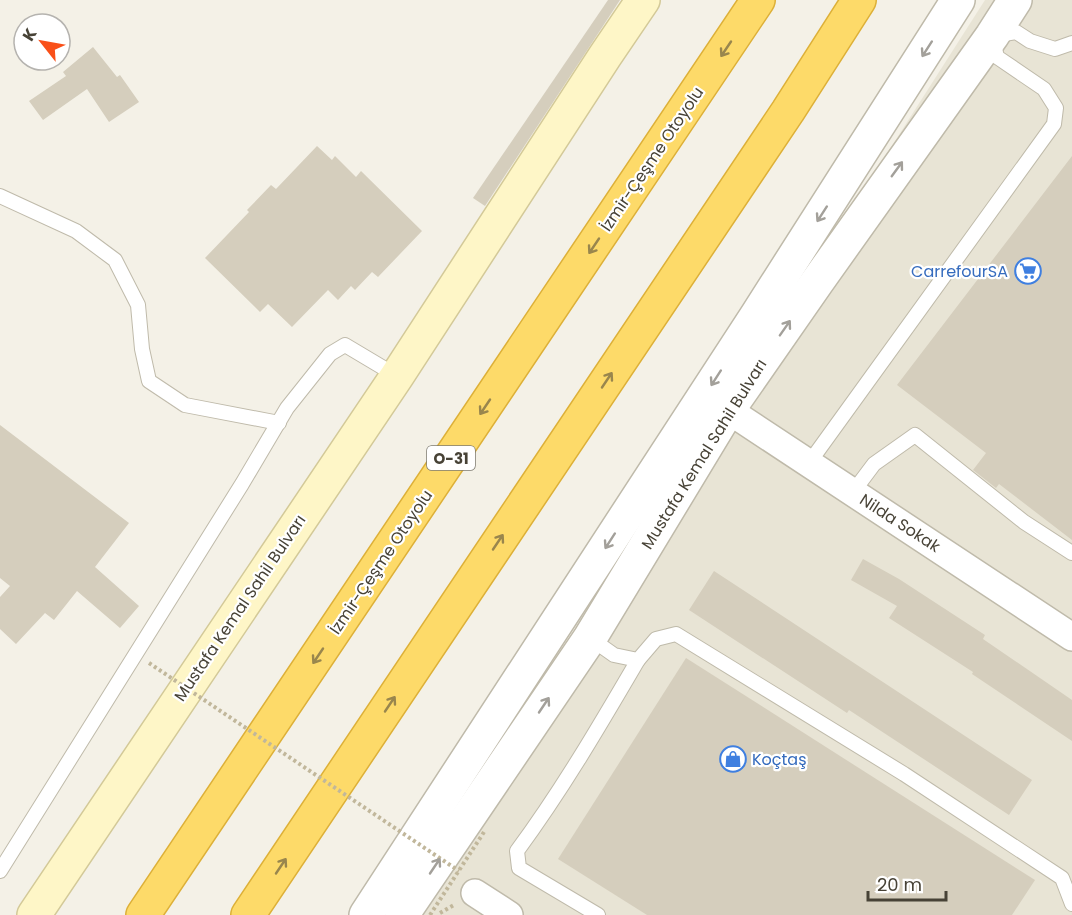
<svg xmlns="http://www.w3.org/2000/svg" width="1072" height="915" viewBox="0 0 1072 915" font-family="Poppins,sans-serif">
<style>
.residential{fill:#e8e4d5}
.building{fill:#d5cebd}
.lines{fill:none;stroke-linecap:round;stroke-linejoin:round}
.service-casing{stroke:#bfbaaa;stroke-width:16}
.minor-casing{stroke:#bfbaaa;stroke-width:30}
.tertiary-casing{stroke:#bfbaaa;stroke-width:36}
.secondary-casing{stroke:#d3c998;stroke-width:36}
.motorway-casing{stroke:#ddb038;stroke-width:36}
.path{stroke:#c1b79b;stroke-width:4;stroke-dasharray:3 3;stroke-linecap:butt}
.service{stroke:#fff;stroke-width:14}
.minor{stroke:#fff;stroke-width:27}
.tertiary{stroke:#fff;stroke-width:33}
.secondary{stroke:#fef6c7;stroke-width:33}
.motorway{stroke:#fdda69;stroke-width:33}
.path-bridge{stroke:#c1b79b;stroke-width:4;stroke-dasharray:3 3;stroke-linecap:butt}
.oneway{stroke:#99864d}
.oneway2{stroke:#a3a09a}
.labels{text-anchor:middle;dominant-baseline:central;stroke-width:4.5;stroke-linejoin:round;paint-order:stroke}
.shield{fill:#fff;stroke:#7e7b72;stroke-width:1.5}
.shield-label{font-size:15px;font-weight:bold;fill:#474236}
.street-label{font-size:16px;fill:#474236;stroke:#fff}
.shop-label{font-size:16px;fill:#366cbe;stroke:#fff;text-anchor:end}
</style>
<rect width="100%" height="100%" fill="#f4f1e7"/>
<path class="residential" d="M985,0H1072V915H401Z"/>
<g class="building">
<path d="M608,0H620L485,206L473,198Z"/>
<path d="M93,47L117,77L120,75L139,102L109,122L87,89L43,120L29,101L66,76L63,72Z"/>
<path d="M317,146L332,160L335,156L356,177L361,171L422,231L378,277L372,272L355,290L351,286L338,300L328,290L292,327L268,304L260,312L205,258L249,212L247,210L271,185L276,189Z"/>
<path d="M1072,156V540L999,484L996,488L973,470L986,453L897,385Z"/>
<path d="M0,425L129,523L95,567L139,606L120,628L77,591L54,620L45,613L16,644L0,629V597L10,586L0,578Z"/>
<path d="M863,559L899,579L985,635L983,639L1072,700V741L972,674L973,672L889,618L897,606L851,580Z"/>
<path d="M714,571L1032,780L1009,815L849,710L847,713L689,610Z"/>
<path d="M686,658L1035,880L1012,915H647L558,859Z"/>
</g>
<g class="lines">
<g class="service-casing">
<g id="service">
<path d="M0,196L76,231L115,260L138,305L142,349L149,381L185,405L279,423"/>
<path d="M809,463L1054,124L1056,108L1044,89L997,57L992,36L1016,32L1030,41L1055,49L1072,43"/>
<path d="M853,492L874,464L915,435L1024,522L1072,553"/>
<path d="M590,638L614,655L638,660L656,639L676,634L904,774L1062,878L1072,904"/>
<path d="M0,871L242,484L287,408L330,354L345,345L397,376"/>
<path d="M598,915L519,868L517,851C562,790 600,725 638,660"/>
</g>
</g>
<g class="minor-casing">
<g id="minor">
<path d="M728,410L1072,637"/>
<path d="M475,893L509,915"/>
</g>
</g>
<g class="tertiary-casing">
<g id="tertiary">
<path d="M366,915L757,315L958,0"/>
<path d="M402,915L590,638L728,410L817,282L992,36L1015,0"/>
</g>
</g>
<g class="secondary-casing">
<path id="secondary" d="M34,915L397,376L605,56L643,0"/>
</g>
<g class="motorway-casing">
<g id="motorway">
<path d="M143,915L758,0"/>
<path d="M248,915L788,111L859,0"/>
</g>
</g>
<path class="path" d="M440,913L454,905"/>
<use href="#service" class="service"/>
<use href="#minor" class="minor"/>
<use href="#tertiary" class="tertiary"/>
<use href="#secondary" class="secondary"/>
<use href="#motorway" class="motorway"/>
<g class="path-bridge">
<path d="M149,663L459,871"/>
<path d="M430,915L484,832"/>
</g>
</g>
<defs><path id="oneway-shaft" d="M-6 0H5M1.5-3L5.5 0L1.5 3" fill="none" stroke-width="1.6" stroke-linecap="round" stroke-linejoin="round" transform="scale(1.5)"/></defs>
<g class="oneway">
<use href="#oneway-shaft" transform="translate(726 49) rotate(124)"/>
<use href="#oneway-shaft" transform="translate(594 246) rotate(124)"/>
<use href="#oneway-shaft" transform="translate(607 380) rotate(-56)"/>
<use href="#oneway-shaft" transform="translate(485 407) rotate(124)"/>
<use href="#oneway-shaft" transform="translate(498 542) rotate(-56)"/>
<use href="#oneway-shaft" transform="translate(318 656) rotate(124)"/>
<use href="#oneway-shaft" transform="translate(390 704) rotate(-56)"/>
<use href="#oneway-shaft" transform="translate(281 866) rotate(-56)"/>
</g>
<g class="oneway2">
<use href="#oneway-shaft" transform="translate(927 49) rotate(123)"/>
<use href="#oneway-shaft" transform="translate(897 169) rotate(-54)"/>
<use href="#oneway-shaft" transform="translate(822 214) rotate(123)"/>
<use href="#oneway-shaft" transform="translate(785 328) rotate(-55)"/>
<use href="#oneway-shaft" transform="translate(716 378) rotate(123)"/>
<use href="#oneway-shaft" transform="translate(610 541) rotate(123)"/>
<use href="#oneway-shaft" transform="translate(544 705) rotate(-56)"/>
<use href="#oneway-shaft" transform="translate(435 866) rotate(-56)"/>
</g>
<defs>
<g id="supermarket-ring" transform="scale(1.35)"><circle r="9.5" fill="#fff" stroke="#3f7fe0" stroke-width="1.5"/><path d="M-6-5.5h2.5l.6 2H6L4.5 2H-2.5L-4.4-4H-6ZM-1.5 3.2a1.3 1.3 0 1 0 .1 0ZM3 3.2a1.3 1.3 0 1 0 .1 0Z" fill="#3f7fe0"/></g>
<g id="shop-ring" transform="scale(1.35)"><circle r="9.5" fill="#fff" stroke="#3f7fe0" stroke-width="1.5"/><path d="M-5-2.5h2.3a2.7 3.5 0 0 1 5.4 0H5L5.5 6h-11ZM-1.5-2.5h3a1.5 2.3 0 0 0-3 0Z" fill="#3f7fe0"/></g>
</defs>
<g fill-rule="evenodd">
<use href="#supermarket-ring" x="1028" y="271"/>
<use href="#shop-ring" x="733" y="759"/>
</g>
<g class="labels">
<rect class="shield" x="427" y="446" width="48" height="24" rx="4.5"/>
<g class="shield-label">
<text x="451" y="458">O-31</text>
</g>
<g class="street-label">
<text transform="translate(652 159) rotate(-56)">İzmir-Çeşme Otoyolu</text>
<text transform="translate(704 454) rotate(-58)">Mustafa Kemal Sahil Bulvarı</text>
<text transform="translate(900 523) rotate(33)">Nilda Sokak</text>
<text transform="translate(381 562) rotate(-56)">İzmir-Çeşme Otoyolu</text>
<text transform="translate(240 608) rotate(-56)">Mustafa Kemal Sahil Bulvarı</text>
</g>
<g class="shop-label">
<text x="1008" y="271">CarrefourSA</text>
<text x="752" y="759" text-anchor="start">Koçtaş</text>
</g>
</g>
<g transform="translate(42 42) rotate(301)"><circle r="28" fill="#ffffff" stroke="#b5b3af" stroke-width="1.5"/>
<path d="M0-4.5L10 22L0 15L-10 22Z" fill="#f95019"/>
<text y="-9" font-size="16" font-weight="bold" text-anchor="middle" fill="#474236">K</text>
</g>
<path d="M868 891v9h78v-9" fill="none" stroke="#474236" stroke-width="3"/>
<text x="877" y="891" font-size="18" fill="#474236" stroke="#ffffff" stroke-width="4.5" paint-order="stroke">20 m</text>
</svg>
